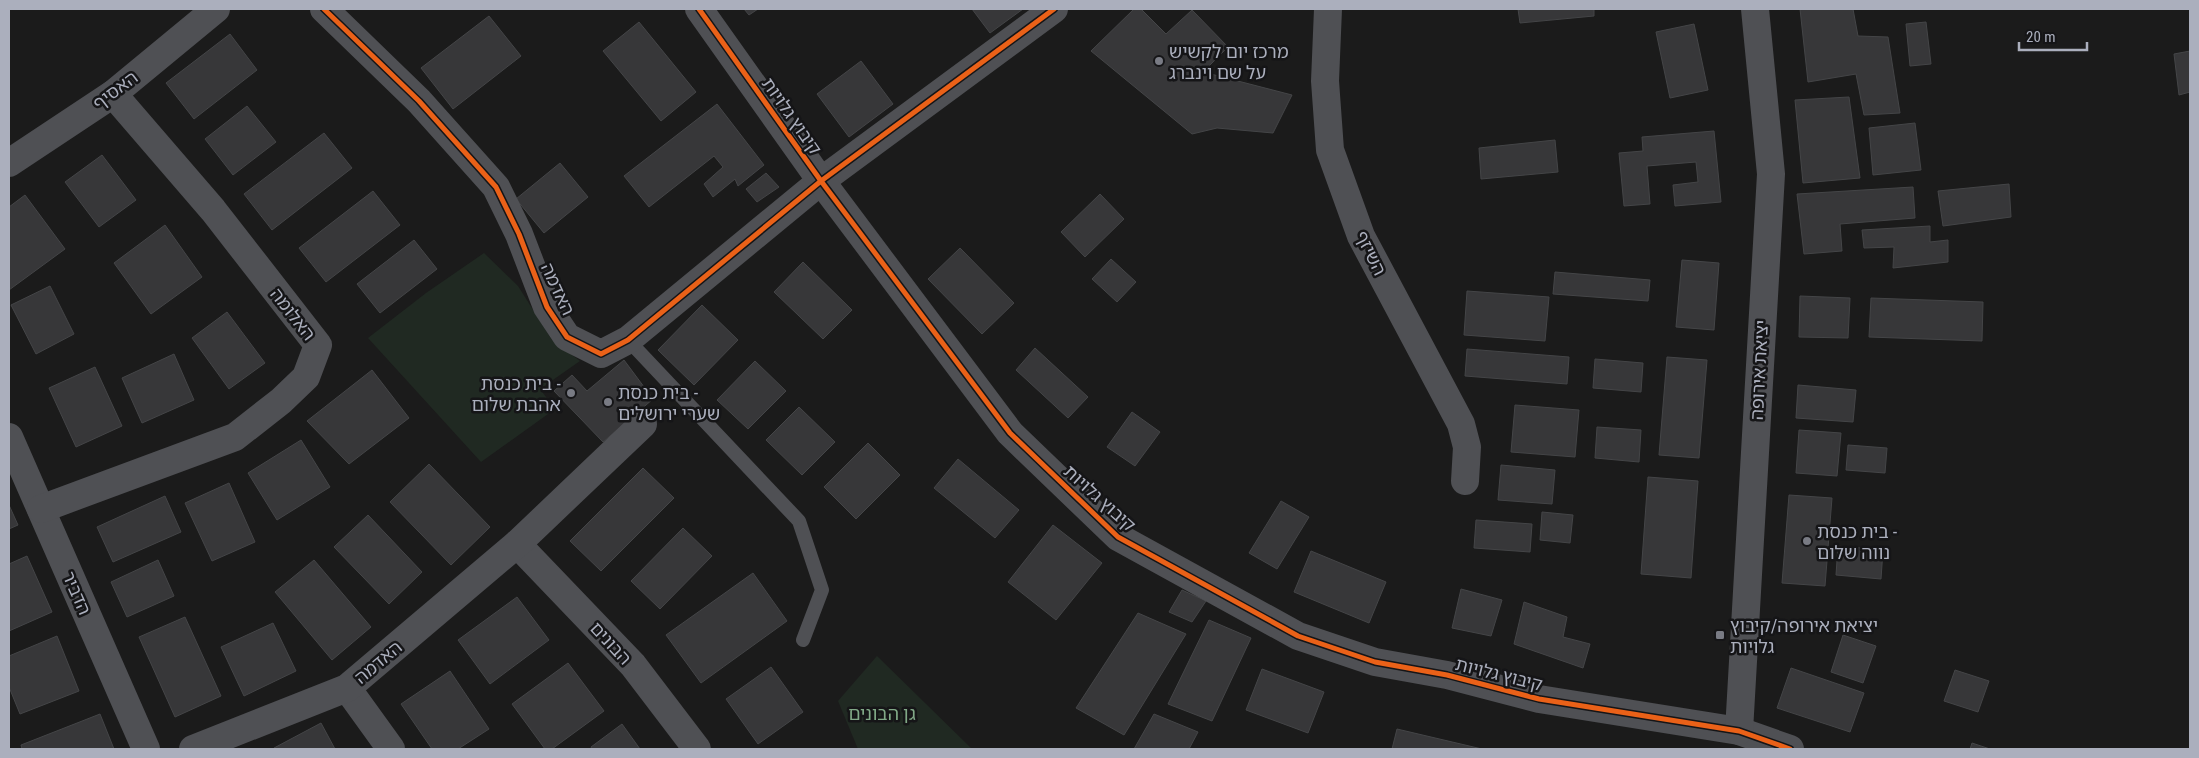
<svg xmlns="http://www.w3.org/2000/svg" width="2199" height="758" viewBox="0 0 2199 758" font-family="'Roboto Condensed','Noto Sans Hebrew',sans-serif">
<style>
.green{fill:#202922}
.building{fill:#373739;stroke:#444547}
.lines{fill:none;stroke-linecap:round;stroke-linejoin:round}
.service{stroke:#4f5054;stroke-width:14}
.minor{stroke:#4f5054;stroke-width:28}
.tertiary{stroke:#4f5054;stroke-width:28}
.cycleway-casing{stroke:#151517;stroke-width:8}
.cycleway{stroke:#ea6118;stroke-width:5}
.poi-dot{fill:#797b84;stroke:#151517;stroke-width:2}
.labels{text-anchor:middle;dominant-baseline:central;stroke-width:5;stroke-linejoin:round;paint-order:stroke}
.poi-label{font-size:18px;fill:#abafbd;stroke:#151517;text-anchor:start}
.street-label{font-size:18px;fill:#abafbd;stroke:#151517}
.park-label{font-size:18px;fill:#81a987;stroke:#151517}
</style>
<rect width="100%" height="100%" fill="#1b1b1b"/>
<g class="green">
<path d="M484,253L518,286L552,340L580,361L540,389L555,409L481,462L368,338L426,293Z"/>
<path d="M877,656L972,749H858L838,701Z"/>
</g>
<g class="building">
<path d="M744,9H758L749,15Z"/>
<path d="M972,9H1023L990,33Z"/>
<path d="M1134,9H1141L1166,34L1192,10L1228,47L1203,72L1292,95L1273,133L1217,128L1192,134L1091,51Z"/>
<path d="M1518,9H1594V16L1520,23Z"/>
<path d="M1800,9H1853L1858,36L1888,37L1900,113L1864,115L1856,74L1808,82Z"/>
<path d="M489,16L521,56L453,109L421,68Z"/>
<path d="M639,22L696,92L661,121L603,51Z"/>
<path d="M1926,22L1931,64L1910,66L1906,24Z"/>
<path d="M1694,24L1708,90L1670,98L1656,32Z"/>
<path d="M230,34L257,70L194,119L166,83Z"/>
<path d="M2190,51V92L2179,95L2174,54Z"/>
<path d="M861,61L893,104L849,137L817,94Z"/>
<path d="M1849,97L1860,178L1803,183L1795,100Z"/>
<path d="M717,104L764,165L738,186L735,179L713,197L704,184L723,167L714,156L649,207L624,176Z"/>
<path d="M247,106L276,142L233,175L205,139Z"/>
<path d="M1915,123L1921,170L1873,175L1869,128Z"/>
<path d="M1714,131L1721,202L1675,206L1673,185L1698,182L1696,162L1647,166L1650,204L1624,206L1619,153L1643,151L1642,137Z"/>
<path d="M324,133L352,168L272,230L244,194Z"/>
<path d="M1555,140L1558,172L1481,179L1479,148Z"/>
<path d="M102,155L136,200L99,227L65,182Z"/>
<path d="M560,163L588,197L544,233L516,199Z"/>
<path d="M766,173L779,187L757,202L746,189Z"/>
<path d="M2009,184L2011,217L1943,226L1938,191Z"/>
<path d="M1913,187L1915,218L1840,224L1842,251L1804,254L1797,194Z"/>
<path d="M373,191L400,225L326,282L299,248Z"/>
<path d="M1100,194L1124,219L1085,257L1061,232Z"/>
<path d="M25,195L65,249L9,290V207Z"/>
<path d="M165,225L202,277L151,314L114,263Z"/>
<path d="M1930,226V242L1948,240V262L1893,268L1894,247L1864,248L1862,230Z"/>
<path d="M414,240L437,269L380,313L357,284Z"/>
<path d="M960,248L1014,303L982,334L928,279Z"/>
<path d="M1111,259L1136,282L1117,302L1092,279Z"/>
<path d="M1682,260L1719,263L1714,330L1676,327Z"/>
<path d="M803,262L852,310L823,339L774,292Z"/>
<path d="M1555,272L1650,280L1648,301L1553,294Z"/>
<path d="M50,286L74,334L36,354L11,305Z"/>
<path d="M1467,291L1549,297L1545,341L1464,335Z"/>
<path d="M1800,296L1850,298L1848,338L1799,337Z"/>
<path d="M1871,298L1983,302L1982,341L1869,337Z"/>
<path d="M702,305L738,340L694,385L658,350Z"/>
<path d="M227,312L265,363L229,389L192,338Z"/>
<path d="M1035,348L1088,397L1068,418L1016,370Z"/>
<path d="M1467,349L1569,357L1567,384L1465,376Z"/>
<path d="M174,354L194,400L142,423L122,378Z"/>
<path d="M1667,357L1707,360L1699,458L1659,455Z"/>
<path d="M1595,359L1643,363L1641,392L1593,388Z"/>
<path d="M624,360L653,399L603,442L554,391L572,375L587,391Z"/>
<path d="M755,361L786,391L748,429L717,400Z"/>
<path d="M95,367L122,426L76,447L49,388Z"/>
<path d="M372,370L409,418L349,464L307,421Z"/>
<path d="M1798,385L1856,390L1853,422L1796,418Z"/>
<path d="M1515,405L1579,410L1575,457L1511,452Z"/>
<path d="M799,407L835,442L802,475L766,440Z"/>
<path d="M1132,412L1160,432L1135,466L1107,447Z"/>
<path d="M1597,427L1641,430L1639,462L1595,458Z"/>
<path d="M1799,430L1841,433L1837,476L1796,473Z"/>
<path d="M301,440L330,487L277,520L248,473Z"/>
<path d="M868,443L900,475L856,519L824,487Z"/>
<path d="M1848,445L1887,448L1885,473L1846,470Z"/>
<path d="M958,459L1019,510L995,538L934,488Z"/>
<path d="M429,464L490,527L451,565L390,502Z"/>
<path d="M1501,465L1555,470L1552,504L1498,500Z"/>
<path d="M643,468L674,498L601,571L570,541Z"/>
<path d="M1648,477L1698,481L1691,578L1641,574Z"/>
<path d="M229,483L255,542L212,561L185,503Z"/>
<path d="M1789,495L1832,498L1825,586L1782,583Z"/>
<path d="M165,496L181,532L113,562L97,527Z"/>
<path d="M1281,501L1309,517L1277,569L1249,553Z"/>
<path d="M9,505L18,525L9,529Z"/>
<path d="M1542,512L1573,515L1570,543L1540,540Z"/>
<path d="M368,515L422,572L389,604L334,547Z"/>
<path d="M1476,520L1532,524L1530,552L1474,548Z"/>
<path d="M1053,525L1102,563L1056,620L1008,582Z"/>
<path d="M683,528L712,556L660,609L631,581Z"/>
<path d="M1838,546L1883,550L1881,579L1836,575Z"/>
<path d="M1311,551L1386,582L1369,623L1294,592Z"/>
<path d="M27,556L52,612L9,631V564Z"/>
<path d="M158,560L174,596L127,617L111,582Z"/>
<path d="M314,560L371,627L332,660L275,592Z"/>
<path d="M753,573L787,621L701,683L666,635Z"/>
<path d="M1461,589L1502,600L1491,636L1452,628Z"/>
<path d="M1182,590L1206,601L1192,622L1169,612Z"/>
<path d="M517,597L549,640L490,684L458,640Z"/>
<path d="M1524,602L1567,617L1563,637L1590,644L1583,668L1514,644Z"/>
<path d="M1138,613L1186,634L1124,735L1076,708Z"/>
<path d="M185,617L221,696L175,717L139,637Z"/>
<path d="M1209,620L1251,638L1212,721L1168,704Z"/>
<path d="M273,623L296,671L244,696L221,647Z"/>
<path d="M1843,635L1876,646L1863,683L1831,672Z"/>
<path d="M57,636L79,691L20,714L9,687V656Z"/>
<path d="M568,663L604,711L552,749H545L512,704Z"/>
<path d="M771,667L803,712L758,744L726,699Z"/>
<path d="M1791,668L1864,693L1850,732L1777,708Z"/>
<path d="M1262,669L1324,692L1308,733L1246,710Z"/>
<path d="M1955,670L1989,681L1978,712L1944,701Z"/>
<path d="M450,671L489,729L458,749H432L401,704Z"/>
<path d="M100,714L114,749H22L21,745Z"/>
<path d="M1154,714L1198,732L1189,749H1134Z"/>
<path d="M321,723L335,749H275L274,748Z"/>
<path d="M622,724L640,749H592L591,747Z"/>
<path d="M1397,729L1482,749H1392Z"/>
<path d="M1972,743L1990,749H1970Z"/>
</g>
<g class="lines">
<path class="service" d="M628,340L799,521L822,590L803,640"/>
<g class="minor">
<path d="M324,9L419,101L496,187L519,234L547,307L567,337L601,354L628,340L821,181L1054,9"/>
<path d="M1328,9L1325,81L1330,150L1361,236L1461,424L1467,447L1465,481"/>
<path d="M9,163L113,94L216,9"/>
<path d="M9,437L146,749"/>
<path d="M41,509L235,437L281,401L306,377L318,345L213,210L113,94"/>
<path d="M517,544L633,665L697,749"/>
<path d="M347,688L391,749"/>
<path d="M193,749L347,688L517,544L643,424"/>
</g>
<g class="tertiary">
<path d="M699,9L821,181L1010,433L1118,537L1298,636L1375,662L1447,675L1539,699L1739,731L1790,749"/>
<path d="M1739,731L1771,174L1755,9"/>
</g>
<g class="cycleway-casing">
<g id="cycleway">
<path d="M324,9L419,101L496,187L519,234L547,307L567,337L601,354L628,340L821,181L1054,9"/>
<path d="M699,9L821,181L1010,433L1118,537L1298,636L1375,662L1447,675L1539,699L1739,731L1790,749"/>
</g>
</g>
<use href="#cycleway" class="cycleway"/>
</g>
<g class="poi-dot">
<circle cx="1159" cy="61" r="5"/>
<circle cx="571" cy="393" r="5"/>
<circle cx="608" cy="402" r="5"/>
<circle cx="1807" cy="541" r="5"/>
<rect x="1715" y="630" width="10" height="10" rx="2.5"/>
</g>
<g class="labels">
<g class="poi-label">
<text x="1169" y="51">מרכז יום לקשיש<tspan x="1169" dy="21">על שם וינברג</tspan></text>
<text x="561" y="383" text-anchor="end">בית כנסת -<tspan x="561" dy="21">אהבת שלום</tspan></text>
<text x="618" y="392">בית כנסת -<tspan x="618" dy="21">שערי ירושלים</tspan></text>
<text x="1817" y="531">בית כנסת -<tspan x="1817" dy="21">נווה שלום</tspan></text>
<text x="1730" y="625">יציאת אירופה/קיבוץ<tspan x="1730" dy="21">גלויות</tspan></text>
</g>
<g class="street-label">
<text transform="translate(115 90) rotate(-37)">האסיף</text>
<text transform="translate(792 116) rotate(55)">קיבוץ גלויות</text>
<text transform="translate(1371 253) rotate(64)">השיזף</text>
<text transform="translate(558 289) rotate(65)">האדמה</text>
<text transform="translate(293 314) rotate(52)">האלומה</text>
<text transform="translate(1759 370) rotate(-87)">יציאת אירופה</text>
<text transform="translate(1100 498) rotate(42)">קיבוץ גלויות</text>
<text transform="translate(77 593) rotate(66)">הדביר</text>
<text transform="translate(611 643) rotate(47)">הבונים</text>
<text transform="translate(378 662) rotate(-40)">האדמה</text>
<text transform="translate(1499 674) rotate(14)">קיבוץ גלויות</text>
</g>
<g class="park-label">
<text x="882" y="713">גן הבונים</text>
</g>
</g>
<rect width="2199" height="758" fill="none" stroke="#abafbd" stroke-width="20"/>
<path d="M2019 42v8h68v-8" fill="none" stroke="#abafbd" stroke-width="2.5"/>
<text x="2026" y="42" font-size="15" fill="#abafbd" stroke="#151517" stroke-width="4" paint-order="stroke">20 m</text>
</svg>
